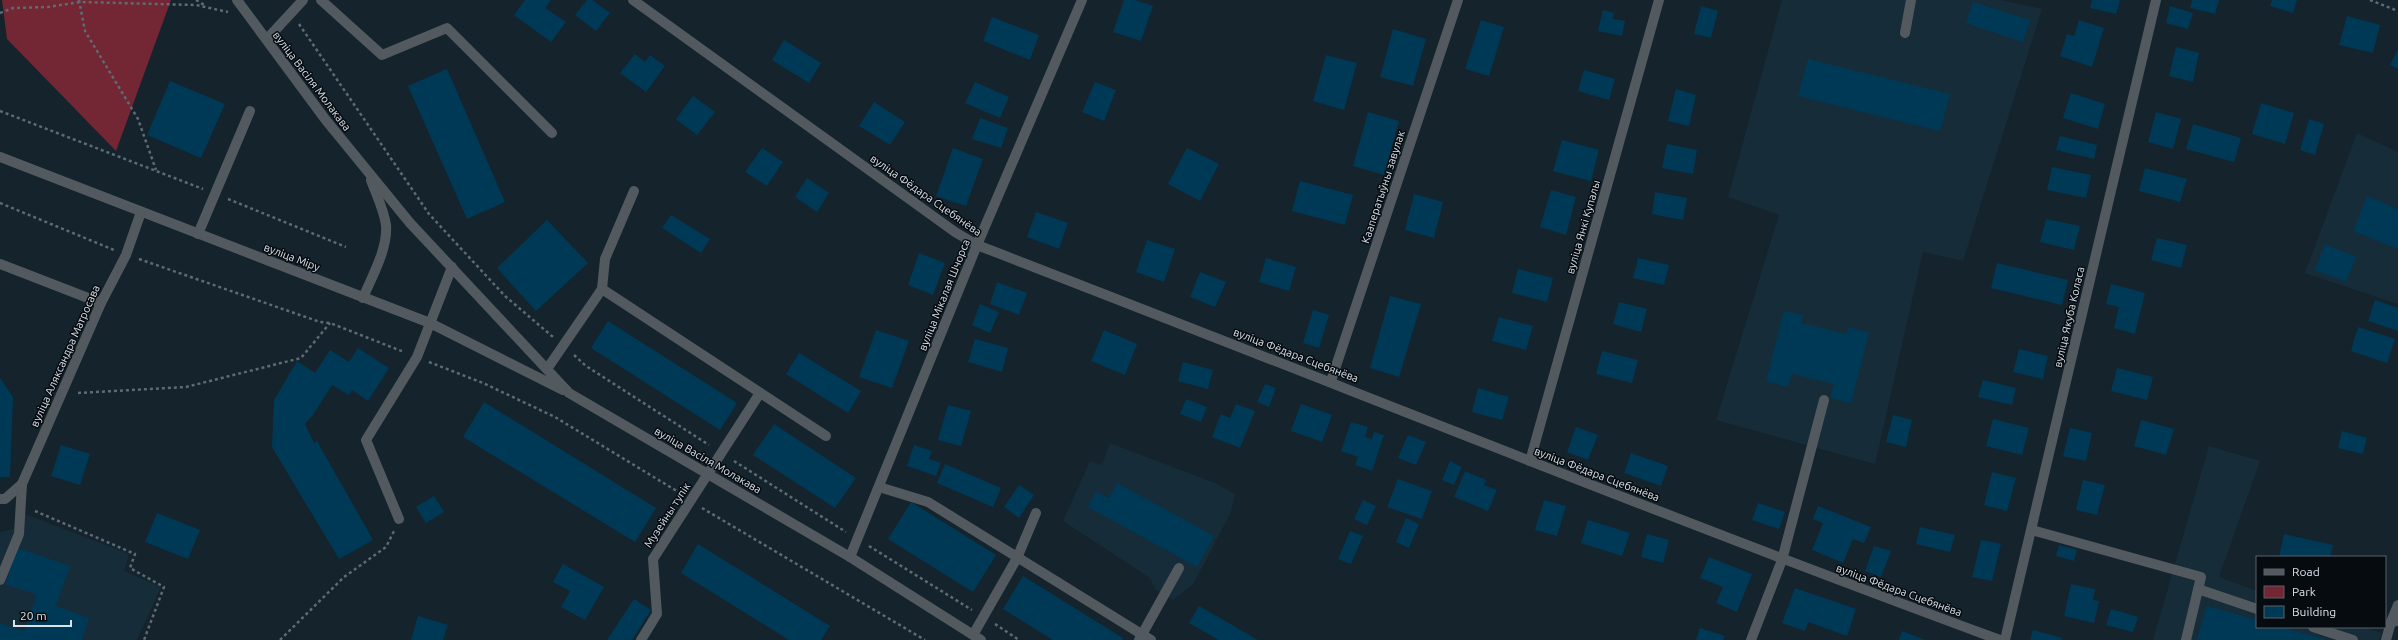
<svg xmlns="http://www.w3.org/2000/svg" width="2398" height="640" viewBox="0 0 2398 640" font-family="Ubuntu,sans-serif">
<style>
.built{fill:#162c39}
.green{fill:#732633}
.building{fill:#003956}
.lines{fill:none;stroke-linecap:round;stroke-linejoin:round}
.path{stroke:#5e6b73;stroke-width:2.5;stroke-dasharray:3 3;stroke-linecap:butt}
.minor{stroke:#525a5f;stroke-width:10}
.labels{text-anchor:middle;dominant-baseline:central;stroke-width:3;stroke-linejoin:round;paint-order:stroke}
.street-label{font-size:11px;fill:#dae3ea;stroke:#060b10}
</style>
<rect width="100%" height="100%" fill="#14232c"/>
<g class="built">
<path d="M1782,0H2001L2042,9L1963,261L1923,252L1875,464L1716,420L1779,215L1728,197Z"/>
<path d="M2357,133L2398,152V304L2305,273Z"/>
<path d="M1110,443L1215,483L1235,494L1231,512L1194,583L1173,600L1155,589L1150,578L1063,521L1090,461L1102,465Z"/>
<path d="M2209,446L2260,461L2219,577L2257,591V627H2363L2382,633L2379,640H2153Z"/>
<path d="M25,514L129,554L124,571L161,587L137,640H0V532L19,528Z"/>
</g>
<path class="green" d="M2,0H171L116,151L7,39Z"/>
<g class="building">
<path d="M525,0H551L545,8L566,22L551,42L514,15Z"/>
<path d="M587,0H592L610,13L596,31L575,15Z"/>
<path d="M1124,0H1135L1153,6L1141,41L1113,32Z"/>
<path d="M2092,0H2120L2116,14L2090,8Z"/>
<path d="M2192,0H2219L2215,14L2190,8Z"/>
<path d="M2272,0H2297L2293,13L2270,6Z"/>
<path d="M1973,2L2030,20L2023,42L1966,23Z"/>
<path d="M1701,6L1718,11L1711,38L1694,34Z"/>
<path d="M2170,6L2193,13L2188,29L2166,23Z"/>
<path d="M1603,10L1614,13L1613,19L1625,21L1622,36L1598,31Z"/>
<path d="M2347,16L2380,25L2373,53L2339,45Z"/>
<path d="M992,17L1039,35L1030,60L983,41Z"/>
<path d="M1481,20L1504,27L1489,76L1465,69Z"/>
<path d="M2079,20L2104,28L2092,67L2060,56L2067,34L2074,36Z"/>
<path d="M1393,29L1426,39L1413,86L1380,77Z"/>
<path d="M784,40L821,63L809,83L772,60Z"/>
<path d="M2176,47L2199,53L2193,82L2169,76Z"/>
<path d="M2398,49V69L2390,65Z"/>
<path d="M635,54L645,62L650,55L665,66L646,92L620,73Z"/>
<path d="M1326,55L1357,63L1344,110L1313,101Z"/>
<path d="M1808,59L1950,94L1940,131L1798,96Z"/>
<path d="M447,69L505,202L467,219L408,86Z"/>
<path d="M1584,70L1615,79L1609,100L1578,91Z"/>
<path d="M170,81L225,104L201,158L147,135Z"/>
<path d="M975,82L1009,97L1000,118L965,103Z"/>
<path d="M1095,82L1116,90L1104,121L1082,112Z"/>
<path d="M1676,89L1696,95L1689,126L1668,121Z"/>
<path d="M2071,93L2105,104L2098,129L2063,118Z"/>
<path d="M693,96L715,112L697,135L676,119Z"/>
<path d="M874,102L905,122L890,145L859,126Z"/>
<path d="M2261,103L2294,113L2285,144L2252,134Z"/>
<path d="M1368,112L1399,121L1384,175L1353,166Z"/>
<path d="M2156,112L2181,119L2173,149L2148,142Z"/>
<path d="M980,118L1008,128L1001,148L972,139Z"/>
<path d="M2309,119L2324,124L2315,155L2300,150Z"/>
<path d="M2193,124L2241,138L2234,162L2186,149Z"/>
<path d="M2060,136L2097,145L2094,159L2056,150Z"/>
<path d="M1562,140L1599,150L1591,181L1553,171Z"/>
<path d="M1667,144L1697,150L1693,174L1662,168Z"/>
<path d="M762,148L783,162L767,186L745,172Z"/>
<path d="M953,148L983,159L966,206L936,196Z"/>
<path d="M1187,148L1219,164L1200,201L1168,184Z"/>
<path d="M2052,167L2091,175L2086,198L2047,190Z"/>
<path d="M2145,168L2187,179L2180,202L2139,191Z"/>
<path d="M807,178L829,193L817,212L795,197Z"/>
<path d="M1300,181L1353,195L1345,225L1292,211Z"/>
<path d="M1551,190L1576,197L1566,235L1540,227Z"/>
<path d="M1655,192L1687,198L1683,220L1652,214Z"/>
<path d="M1414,194L1443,202L1434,238L1405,230Z"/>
<path d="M2367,196L2398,209V249L2353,231Z"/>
<path d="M1036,212L1068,223L1059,249L1027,237Z"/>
<path d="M671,215L710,239L701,253L662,228Z"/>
<path d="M2046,219L2080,226L2074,250L2040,242Z"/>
<path d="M547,220L588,263L536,311L497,268Z"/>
<path d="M2157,238L2187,245L2181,268L2151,260Z"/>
<path d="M1147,240L1175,249L1164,282L1136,272Z"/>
<path d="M2325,244L2356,257L2346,282L2315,270Z"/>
<path d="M919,253L945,263L933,295L908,285Z"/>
<path d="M1266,258L1296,267L1289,291L1259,282Z"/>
<path d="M1638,258L1669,265L1664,285L1633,278Z"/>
<path d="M1997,263L2068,280L2062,305L1991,288Z"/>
<path d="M1518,269L1553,278L1547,302L1512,293Z"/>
<path d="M1200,272L1226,282L1215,307L1190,297Z"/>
<path d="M997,282L1027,293L1019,315L990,304Z"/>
<path d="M2111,284L2145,293L2135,334L2114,328L2119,307L2106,304Z"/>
<path d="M1390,296L1421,304L1399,377L1370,368Z"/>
<path d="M2375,300L2398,308V331L2368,321Z"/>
<path d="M1619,302L1647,309L1641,332L1613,324Z"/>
<path d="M980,304L999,312L990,333L972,325Z"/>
<path d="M1313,310L1329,315L1319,348L1303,343Z"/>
<path d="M1784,311L1803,315L1801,323L1846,334L1848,327L1869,333L1851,403L1830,398L1834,384L1792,374L1788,387L1766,381Z"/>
<path d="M1499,317L1533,326L1526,350L1492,341Z"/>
<path d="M608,321L737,403L720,430L591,348Z"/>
<path d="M2358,327L2395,339L2387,363L2351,351Z"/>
<path d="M876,330L909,341L892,388L859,377Z"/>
<path d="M1104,330L1137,344L1125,375L1091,361Z"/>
<path d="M975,339L1008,348L1002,372L968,362Z"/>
<path d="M358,348L389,368L368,401L352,390L349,395L332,385L313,415L305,424L314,443L317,441L373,540L339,559L272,447L274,400L297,361L315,373L330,350L349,362Z"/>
<path d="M2019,349L2048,356L2043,379L2013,372Z"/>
<path d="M1602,351L1638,360L1632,383L1596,374Z"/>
<path d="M799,353L861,391L848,413L786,374Z"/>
<path d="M1183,362L1213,370L1208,389L1178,381Z"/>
<path d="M2117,368L2153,377L2147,400L2111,391Z"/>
<path d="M0,378L13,397L10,477H0Z"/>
<path d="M1983,380L2016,388L2012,405L1978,397Z"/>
<path d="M1265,384L1276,388L1269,407L1257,402Z"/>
<path d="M1478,388L1509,397L1502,420L1472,412Z"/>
<path d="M1186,399L1207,407L1201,422L1180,414Z"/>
<path d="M484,402L656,508L635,542L463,437Z"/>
<path d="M1236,404L1255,411L1240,448L1212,437L1221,414L1230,418Z"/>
<path d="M1301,404L1332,415L1322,442L1291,431Z"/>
<path d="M948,405L971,411L961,446L938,440Z"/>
<path d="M1893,415L1912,420L1906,447L1886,442Z"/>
<path d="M1993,419L2029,428L2022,455L1986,446Z"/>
<path d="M2141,420L2174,429L2166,455L2134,446Z"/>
<path d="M1351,422L1368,427L1365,437L1372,439L1374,432L1384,435L1372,471L1355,465L1358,457L1341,451Z"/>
<path d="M774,424L856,478L835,508L753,455Z"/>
<path d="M1576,427L1598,435L1588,460L1567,452Z"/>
<path d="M2070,428L2092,433L2086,461L2063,456Z"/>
<path d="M2342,431L2367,438L2363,454L2338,448Z"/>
<path d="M1408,435L1426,442L1416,465L1398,458Z"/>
<path d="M61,445L90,454L80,485L51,476Z"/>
<path d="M914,445L932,451L929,459L941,463L936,476L907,466Z"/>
<path d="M1631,453L1668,466L1661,486L1624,473Z"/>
<path d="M1450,461L1462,467L1454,485L1442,480Z"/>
<path d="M945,464L1001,488L993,507L937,483Z"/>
<path d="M1465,471L1486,480L1484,485L1497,490L1488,511L1454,497Z"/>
<path d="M1992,472L2016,478L2007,511L1984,505Z"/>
<path d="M1398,479L1432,491L1422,519L1387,507Z"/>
<path d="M2083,480L2105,485L2097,515L2076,510Z"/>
<path d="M1117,483L1214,536L1197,567L1088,507L1096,492L1109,498Z"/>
<path d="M1019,485L1034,495L1019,518L1004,507Z"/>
<path d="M434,496L444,512L426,523L416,507Z"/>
<path d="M1363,500L1376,506L1367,525L1354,519Z"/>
<path d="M1544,500L1566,506L1557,536L1535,530Z"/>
<path d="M911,502L996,555L973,592L888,539Z"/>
<path d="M1758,503L1785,512L1779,529L1752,520Z"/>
<path d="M1818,506L1871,527L1864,543L1853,539L1843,563L1812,550L1823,523L1813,519Z"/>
<path d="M157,513L200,530L188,559L145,542Z"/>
<path d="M1406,518L1419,524L1409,548L1396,542Z"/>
<path d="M1588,520L1630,533L1622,556L1581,543Z"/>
<path d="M1920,527L1955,535L1950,552L1916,544Z"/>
<path d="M1350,531L1363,536L1351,564L1338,559Z"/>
<path d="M1647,534L1669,540L1663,563L1641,557Z"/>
<path d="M2284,534L2333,545L2330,557H2279Z"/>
<path d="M1981,540L2001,544L1992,581L1972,577Z"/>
<path d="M698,544L830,626L821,640H789L681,573Z"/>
<path d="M2059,545L2077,550L2074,561L2056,556Z"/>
<path d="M1874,546L1891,551L1881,577L1865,571Z"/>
<path d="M18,548L70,566L56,606L89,618L82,640H0V623L24,631L37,595L5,584Z"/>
<path d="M1709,557L1752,574L1737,612L1716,603L1723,587L1700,578Z"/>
<path d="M563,564L604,587L585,620L561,607L570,591L553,582Z"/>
<path d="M1023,576L1123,638L1122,640H1053L1003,609Z"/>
<path d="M2071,584L2095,589L2093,600L2099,601L2094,623L2064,616Z"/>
<path d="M1795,588L1856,609L1847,636L1808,622L1805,631L1782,623Z"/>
<path d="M634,599L651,610L632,640H607Z"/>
<path d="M1199,606L1258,640H1219L1189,623Z"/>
<path d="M2207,606L2257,620V627H2282L2327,640H2197Z"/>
<path d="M2111,609L2138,617L2133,632L2106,625Z"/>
<path d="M418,616L448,625L443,640H411Z"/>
<path d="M1700,628L1725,636L1723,640H1696Z"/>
<path d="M2033,630L2062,638V640H2030Z"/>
<path d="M1902,631L1925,640H1899Z"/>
</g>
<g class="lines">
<g class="path">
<path d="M79,0L85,31L138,119L156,170"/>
<path d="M196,0L206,6"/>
<path d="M2370,0L2398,11"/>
<path d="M0,13L13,8L48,7L80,2L196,5L228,12"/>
<path d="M299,24L429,214L505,296L553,337"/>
<path d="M0,111L203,189"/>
<path d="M228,199L346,247"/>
<path d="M0,203L114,250"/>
<path d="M139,259L320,322L330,323L404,352"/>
<path d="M574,355L586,366L709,445"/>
<path d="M429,362L483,383L555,417L680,493"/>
<path d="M78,393L186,387L301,358L330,323"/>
<path d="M734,461L846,532"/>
<path d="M702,508L925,640"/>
<path d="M35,511L135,554L130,568L164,587L144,640"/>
<path d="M869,546L972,610"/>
<path d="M995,624L1019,640"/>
<path d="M280,640L344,577L386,547L394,531"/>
</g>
<g class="minor">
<path d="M237,0L325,119L410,223L569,393L850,557L981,640"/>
<path d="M321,0L382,55L447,28L552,133"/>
<path d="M633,0L955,232L977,245C1318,376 1657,514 2000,640"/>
<path d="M1905,33L1911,0"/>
<path d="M267,39L303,0"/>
<path d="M0,157L430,323L563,390"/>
<path d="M198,234L250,111"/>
<path d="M0,264L101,303"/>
<path d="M602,289L605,259L634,191"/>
<path d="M363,298C372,276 388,249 386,225C384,210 376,194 371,180"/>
<path d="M547,369L602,289L826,436"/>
<path d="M1331,381L1458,0"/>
<path d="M1530,461L1659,0"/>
<path d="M879,487L928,502L1151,640"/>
<path d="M0,499H5L22,484L101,303L126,255L141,212"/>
<path d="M399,519L366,440L417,357L452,267"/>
<path d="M2032,530L2201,577L2186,640"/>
<path d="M850,557L977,245L1082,0"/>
<path d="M0,580L19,534L22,484"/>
<path d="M2198,589L2257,609"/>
<path d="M2398,605L2391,622L2398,621"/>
<path d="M2313,627L2353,640"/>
<path d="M973,635L1017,558L1036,513"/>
<path d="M641,640L657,614L653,559L760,393"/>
<path d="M1139,640L1179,568"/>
<path d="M1751,640L1782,560L1824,400"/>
<path d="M2005,640L2156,0"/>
<path d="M2386,640L2391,622"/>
</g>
</g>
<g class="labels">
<g class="street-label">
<text transform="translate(312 81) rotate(53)">вуліца Васіля Молакава</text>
<text transform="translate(1383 187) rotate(-72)">Кааператыўны завулак</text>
<text transform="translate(926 195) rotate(35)">вуліца Фёдара Сцебянёва</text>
<text transform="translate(1583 227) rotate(-74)">вуліца Янкі Купалы</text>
<text transform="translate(292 257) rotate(21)">вуліца Міру</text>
<text transform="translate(944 295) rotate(-68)">вуліца Мікалая Шчорса</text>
<text transform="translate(2069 317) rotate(-77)">вуліца Якуба Коласа</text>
<text transform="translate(1296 355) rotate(21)">вуліца Фёдара Сцебянёва</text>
<text transform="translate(65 356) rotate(-66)">вуліца Аляксандра Матросава</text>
<text transform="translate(708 460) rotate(30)">вуліца Васіля Молакава</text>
<text transform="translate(1597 474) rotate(21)">вуліца Фёдара Сцебянёва</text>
<text transform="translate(667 515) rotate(-57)">Музейны тупік</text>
<text transform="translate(1899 590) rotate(20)">вуліца Фёдара Сцебянёва</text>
</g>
</g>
<rect x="2256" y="556" width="130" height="72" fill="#060b10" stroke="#5b6167"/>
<rect x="2264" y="569" width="20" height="6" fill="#525a5f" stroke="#5b6167"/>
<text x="2292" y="576" font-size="12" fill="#dae3ea">Road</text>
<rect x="2264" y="586" width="20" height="12" fill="#732633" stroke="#5b6167"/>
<text x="2292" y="596" font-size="12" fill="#dae3ea">Park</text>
<rect x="2264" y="606" width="20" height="12" fill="#003956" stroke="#5b6167"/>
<text x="2292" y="616" font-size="12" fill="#dae3ea">Building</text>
<path d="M14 620v6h57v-6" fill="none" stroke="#dae3ea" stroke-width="2"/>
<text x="20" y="620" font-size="12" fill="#dae3ea" stroke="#060b10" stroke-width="3" paint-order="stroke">20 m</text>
</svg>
